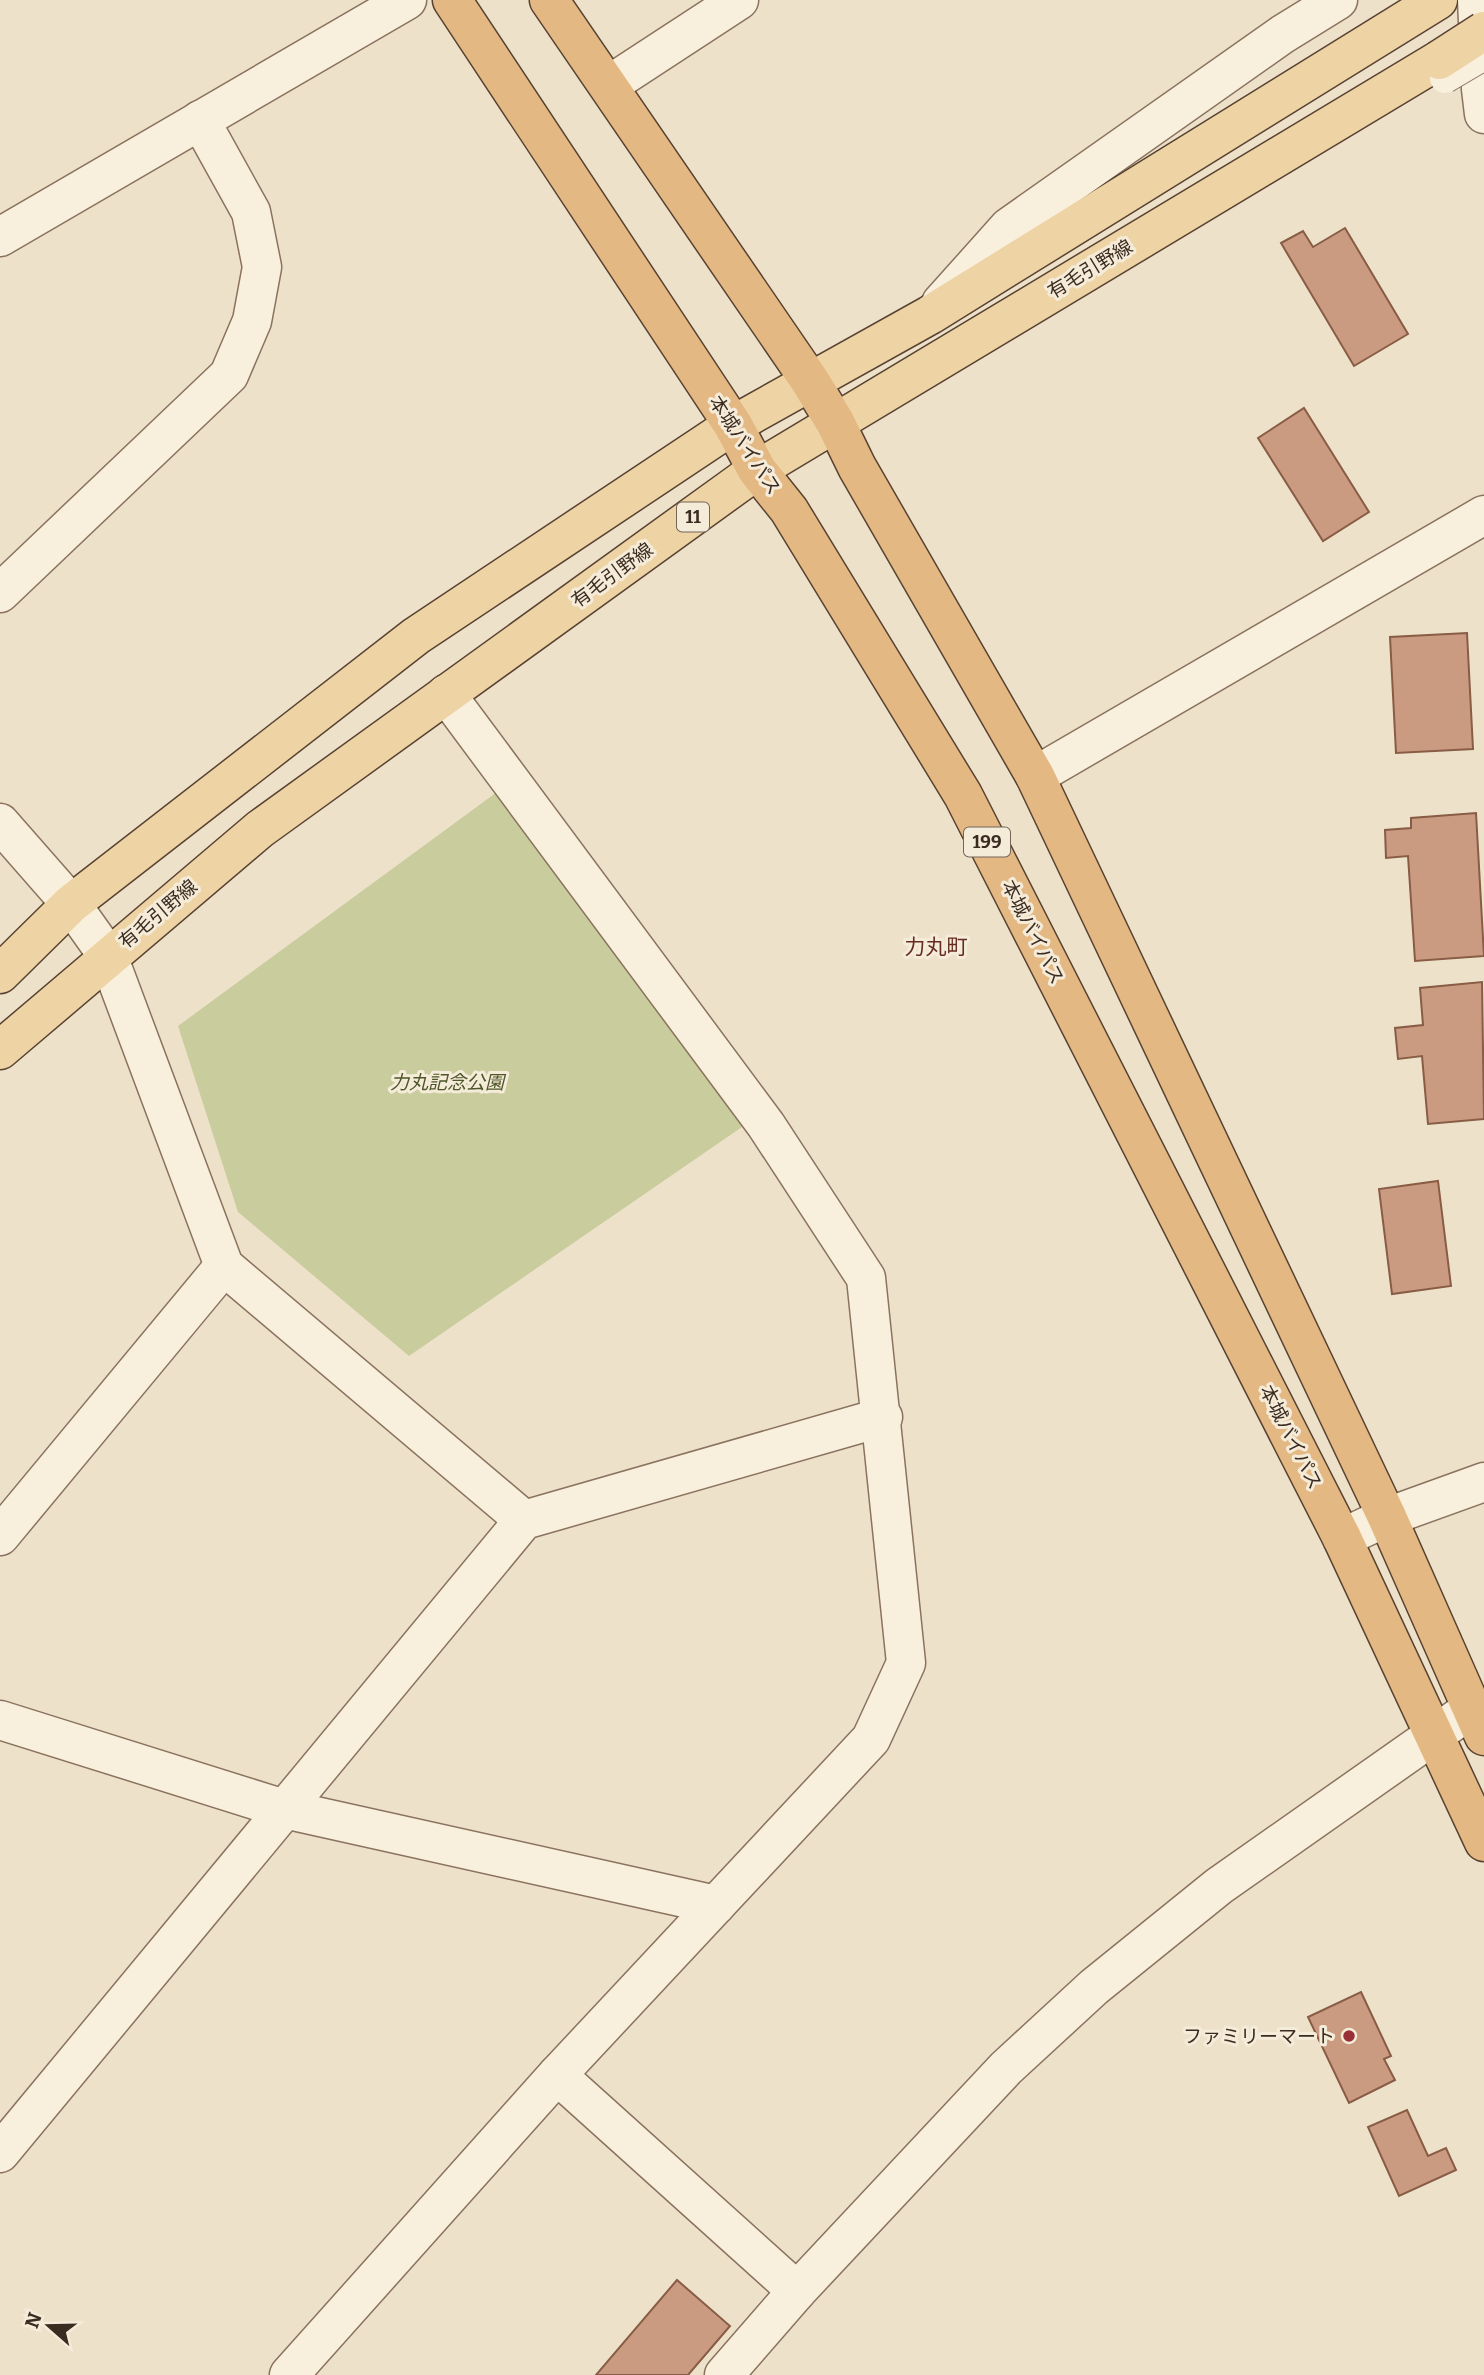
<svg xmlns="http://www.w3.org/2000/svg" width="1484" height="2375" viewBox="0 0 1484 2375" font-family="Bitter,'Noto Sans JP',serif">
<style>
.green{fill:#c9cc9d}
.building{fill:#ca9b81;stroke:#885c45;stroke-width:2}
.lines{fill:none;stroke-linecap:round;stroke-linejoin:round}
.minor-casing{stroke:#8a735e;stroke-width:41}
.primary-casing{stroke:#584232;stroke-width:41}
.trunk-casing{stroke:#584232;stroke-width:41}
.minor{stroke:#f8efdd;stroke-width:38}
.primary{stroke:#eed3a4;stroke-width:38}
.trunk{stroke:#e3b882;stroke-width:38}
.pedestrian-bridge-casing{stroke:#8a735e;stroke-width:32;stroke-linecap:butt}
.primary-bridge-casing{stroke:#584232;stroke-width:41;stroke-linecap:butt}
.pedestrian-bridge{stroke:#f8efdd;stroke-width:30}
.primary-bridge{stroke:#eed3a4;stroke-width:38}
.poi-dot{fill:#973037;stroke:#f5ebd9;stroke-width:2.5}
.labels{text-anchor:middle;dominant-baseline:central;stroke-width:6;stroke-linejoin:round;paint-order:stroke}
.shield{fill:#f5ebd9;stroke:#736558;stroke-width:2}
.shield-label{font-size:18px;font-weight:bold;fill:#3b2c21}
.street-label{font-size:19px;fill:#3b2c21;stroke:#f5ebd9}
.park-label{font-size:19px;font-style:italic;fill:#4e5729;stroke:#f5ebd9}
.poi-label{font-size:19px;fill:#3b2c21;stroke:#f5ebd9;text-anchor:end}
.neighbourhood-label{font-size:21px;fill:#662c22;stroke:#f5ebd9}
</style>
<rect width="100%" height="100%" fill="#eee1ca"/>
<path class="green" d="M516,778L742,1127L409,1356L238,1212L178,1026Z"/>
<g class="building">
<path d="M1345,228L1408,334L1354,366L1281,243L1303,231L1313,247Z"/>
<path d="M1304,408L1369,512L1323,541L1258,438Z"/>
<path d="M1467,633L1473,749L1396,753L1390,637Z"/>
<path d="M1476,813L1484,956L1415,961L1408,856L1386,858L1385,830L1411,828V818Z"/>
<path d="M1482,982L1484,1119L1428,1124L1422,1056L1398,1059L1395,1028L1423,1025L1420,988Z"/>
<path d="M1438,1181L1451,1286L1392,1294L1379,1189Z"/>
<path d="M1361,1992L1391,2056L1384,2059L1395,2080L1349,2103L1308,2017Z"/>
<path d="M1407,2110L1428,2156L1446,2148L1456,2170L1399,2196L1368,2127Z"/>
<path d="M677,2280L730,2326L688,2375H596Z"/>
</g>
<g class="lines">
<g class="minor-casing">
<g id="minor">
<path d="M1477,0L1481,89L1484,114"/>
<path d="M609,85L739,0"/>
<path d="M0,237L407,0"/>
<path d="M941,303L1009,227L1283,34L1338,0"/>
<path d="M0,593L229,375L252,321L262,267L251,212L200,120"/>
<path d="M1035,776L1484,515"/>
<path d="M0,823L71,904L108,956L224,1266L524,1520"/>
<path d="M0,1536L224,1266"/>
<path d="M1342,1538L1387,1517L1484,1482"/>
<path d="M0,1720L284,1809L716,1905"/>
<path d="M557,2075L797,2291"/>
<path d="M0,2153L524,1520L883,1417"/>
<path d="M289,2375L557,2075L871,1739L906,1663L866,1278L766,1125L446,694"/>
<path d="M724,2375L797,2291L1006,2068L1094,1987L1219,1886L1471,1709"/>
</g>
</g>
<g class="primary-casing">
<g id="primary">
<path d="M0,974L71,904L416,636L733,425L930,315L1438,0"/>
<path d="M0,1050L260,829L757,470L1439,60"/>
</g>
</g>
<g class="trunk-casing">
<g id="trunk">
<path d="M452,0L733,425L757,470L789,510L963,795L1342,1538L1484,1842"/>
<path d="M549,0L810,381L835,422L857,467L1035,776L1387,1517L1484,1736"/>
</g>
</g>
<use href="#minor" class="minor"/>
<use href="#primary" class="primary"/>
<use href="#trunk" class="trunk"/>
<g class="pedestrian-bridge-casing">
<path id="pedestrian-bridge" d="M1445,78L1484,55"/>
</g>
<g class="primary-bridge-casing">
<path id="primary-bridge" d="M1439,60L1484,31"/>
</g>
<use href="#pedestrian-bridge" class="pedestrian-bridge"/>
<use href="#primary-bridge" class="primary-bridge"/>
</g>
<circle class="poi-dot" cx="1349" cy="2036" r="7"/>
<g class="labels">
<g class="shield">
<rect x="677" y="502.5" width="32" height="29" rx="5"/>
<rect x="964" y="827.5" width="46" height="29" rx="5"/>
</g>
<g class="shield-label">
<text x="693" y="517">11</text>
<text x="987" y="842">199</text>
</g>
<g class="street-label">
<text transform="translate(1090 269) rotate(-31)">有毛引野線</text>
<text transform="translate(745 445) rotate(57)">本城バイパス</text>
<text transform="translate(612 575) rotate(-36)">有毛引野線</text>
<text transform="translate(158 914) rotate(-40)">有毛引野線</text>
<text transform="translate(1033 932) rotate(63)">本城バイパス</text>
<text transform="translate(1291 1437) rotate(63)">本城バイパス</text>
</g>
<g class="park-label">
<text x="447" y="1082">力丸記念公園</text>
</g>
<g class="poi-label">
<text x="1335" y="2036">ファミリーマート</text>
</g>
<g class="neighbourhood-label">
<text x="936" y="947">力丸町</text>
</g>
</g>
<g transform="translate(49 2326) rotate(290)" stroke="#f5ebd9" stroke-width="5" paint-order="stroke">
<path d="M0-5L12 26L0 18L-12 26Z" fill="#3b2c21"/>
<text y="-10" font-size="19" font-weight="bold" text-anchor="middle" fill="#3b2c21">N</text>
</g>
</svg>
